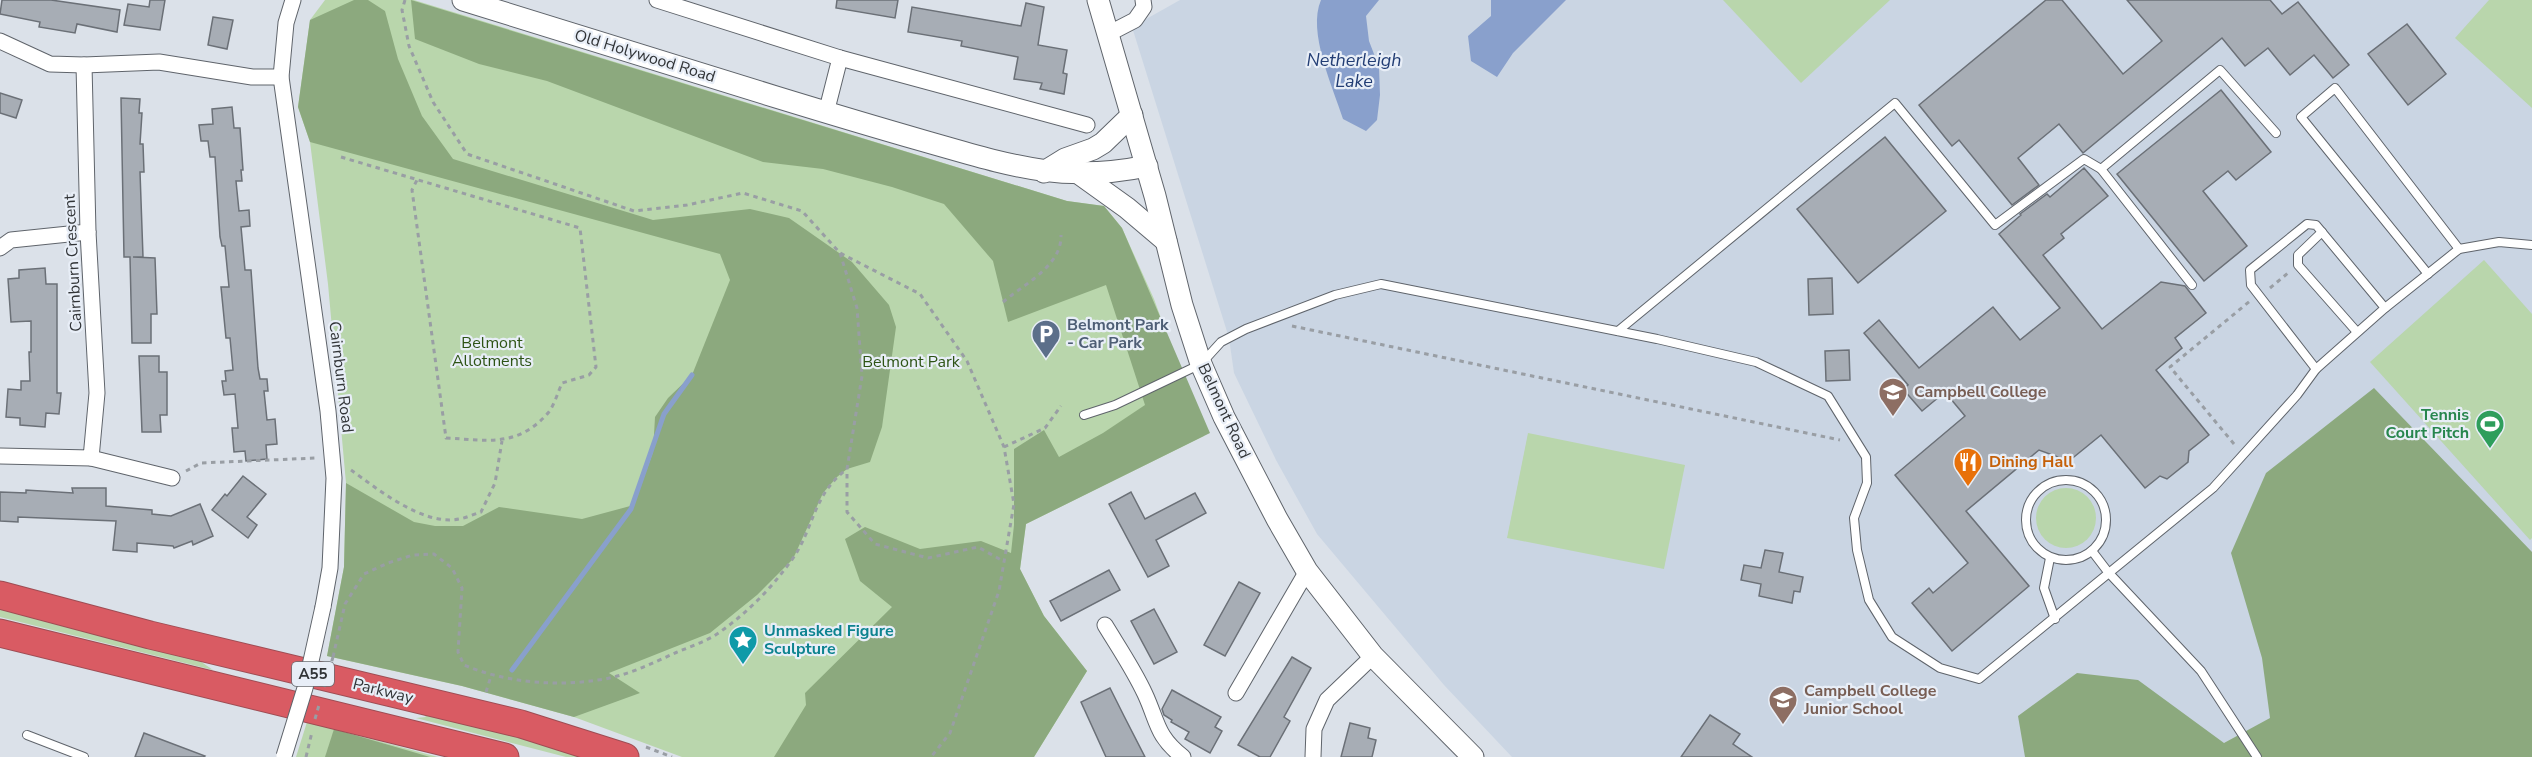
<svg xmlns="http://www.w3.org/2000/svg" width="2532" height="757" viewBox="0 0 2532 757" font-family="'Nunito Sans',sans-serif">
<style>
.built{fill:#cad5e3}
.green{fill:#b9d6ac}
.forest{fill:#8ca97e}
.water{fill:#89a0cc}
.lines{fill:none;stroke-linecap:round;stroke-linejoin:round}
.stream{stroke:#89a0cc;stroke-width:5}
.building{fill:#a7adb5;stroke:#6b7077;stroke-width:1.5}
.lane-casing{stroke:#5f646b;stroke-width:10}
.street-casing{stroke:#5f646b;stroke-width:17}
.secondary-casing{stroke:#5f646b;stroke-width:23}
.highway-casing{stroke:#9e4d54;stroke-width:29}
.path{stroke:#999ea4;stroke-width:3;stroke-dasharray:4.5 4.5;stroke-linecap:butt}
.lane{stroke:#fff;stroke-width:8}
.street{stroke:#fff;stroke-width:15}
.secondary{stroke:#fff;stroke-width:21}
.highway{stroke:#d95b63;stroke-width:27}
.street-bridge-casing{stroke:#5f646b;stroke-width:17;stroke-linecap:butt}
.path-bridge{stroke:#999ea4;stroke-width:3;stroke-dasharray:4.5 4.5;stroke-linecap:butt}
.street-bridge{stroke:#fff;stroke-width:15}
.labels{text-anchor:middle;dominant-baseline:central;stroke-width:4.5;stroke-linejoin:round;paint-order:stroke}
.shield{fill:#e8eef7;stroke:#686c71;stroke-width:1.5}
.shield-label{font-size:15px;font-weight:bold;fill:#313437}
.street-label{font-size:16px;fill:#313437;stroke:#e8eef7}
.service-label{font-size:16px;font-weight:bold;fill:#4e5e75;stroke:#e8eef7;text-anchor:start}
.park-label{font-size:16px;fill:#2d5315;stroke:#e8eef7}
.education-label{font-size:16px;font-weight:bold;fill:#785e54;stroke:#e8eef7;text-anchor:start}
.leisure-label{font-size:16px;font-weight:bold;fill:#27864d;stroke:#e8eef7;text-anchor:end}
.food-label{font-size:16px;font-weight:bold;fill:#c56008;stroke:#e8eef7;text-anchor:start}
.culture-label{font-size:16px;font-weight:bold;fill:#0d838f;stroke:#e8eef7;text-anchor:start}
.water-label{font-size:18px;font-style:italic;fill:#223d74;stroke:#e8eef7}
</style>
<rect width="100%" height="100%" fill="#dbe1e9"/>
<path class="built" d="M1180,0H2532V757H1512L1444,685L1317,534L1276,460L1234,373L1229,338L1132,27Z"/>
<g class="green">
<path d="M325,0H414L1067,201L1104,206L1122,228L1154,299L1204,436L1026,524L1020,569L1044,616L1087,671L1034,757H682L574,717L462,686L327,656L344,567L346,483L328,284L310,142L298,107L310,20Z"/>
<path d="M1723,0H1890L1801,83Z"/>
<path d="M2489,0H2532V108L2455,38Z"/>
<path d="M2484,260L2532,314V538L2530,540L2370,362Z"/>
<path d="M1528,433L1685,465L1664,569L1507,538Z"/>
<circle cx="2066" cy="518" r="30"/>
<path d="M0,609L209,662L200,661L213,670L0,617Z"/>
<path d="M418,709L601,757H566L416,718L426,717Z"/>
<path d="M307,722L438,757H296Z"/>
</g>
<g class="forest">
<path d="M354,0H368L385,11L398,59L422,116L453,159L653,220L750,209L789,218L852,262L889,305L896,327L882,427L870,462L847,469L837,477L823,493L793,559L757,595L710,633L609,673L640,693L574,717L462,686L327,656L344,567L346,483L414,522L435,526H463L499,507L582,519L634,505L653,452L655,417L668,398L692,375L730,280L720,254L310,142L298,107L310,20Z"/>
<path d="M411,0L1067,201L1104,206L1122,228L1210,433L1026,524L1020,569L1044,616L1087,671L1034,757H774L806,705L805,693L892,607L860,581L845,539L865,527L920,549L981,541L1011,553L1014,525V449L1044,430L1059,457L1103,433L1145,405L1106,285L1008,322L993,261L944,204L892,187L823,169L763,162L547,81L479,64L415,39Z"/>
<path d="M2374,388L2532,552V757H2025L2018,716L2077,673L2138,680L2224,743L2270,718L2262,658L2231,553L2266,473Z"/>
<path d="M334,729L430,757H325Z"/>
</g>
<g class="water">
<path d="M1321,0H1379L1366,16L1369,41L1379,67L1380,95L1377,120L1366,131L1343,119C1333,87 1307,32 1321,0Z"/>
<path d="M1491,0H1566L1513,53L1497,77L1471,61L1468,36L1491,16Z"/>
</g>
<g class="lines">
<path class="stream" d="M512,670L631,509L664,414L692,375"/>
</g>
<g class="building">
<path d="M2,0H51L120,10L117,32L77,24L75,33L39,27L40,22L0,14Z"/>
<path d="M150,0H165L160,30L124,25L128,4L149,7Z"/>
<path d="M837,0H898L895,18L836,8Z"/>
<path d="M2046,0H2062L2123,74L2162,41L2127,0H2270L2282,14L2298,2L2349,65L2333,78L2314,55L2290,75L2268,48L2245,66L2222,38L2083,153L2059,124L2018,158L2039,185L2012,205L1959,140L1952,146L1919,105Z"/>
<path d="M1026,3L1044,7L1038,45L1067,50L1063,73L1067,74L1064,94L1040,89L1042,83L1014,79L1018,57L961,46L962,41L908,32L912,7L1021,26Z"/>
<path d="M213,17L233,20L227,49L208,45Z"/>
<path d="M2407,24L2446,74L2408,105L2368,54Z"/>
<path d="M2221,90L2271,152L2236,180L2228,171L2203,191L2247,246L2204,281L2117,174Z"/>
<path d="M0,93L22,100L16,118L0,113Z"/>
<path d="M121,98L140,99L139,113H142L140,144H143L144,172H140L143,257H133L155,258L157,314H151V343H132L130,257H124Z"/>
<path d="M232,107L234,128H240L243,170H241L242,181H236L239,211L249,210L250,226L241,227L245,270H251L258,368L260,379H267L268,391H264L267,420L275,419L277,444L266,445L267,459L246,461L245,451L234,452L232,428H238L235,394L224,395L222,381H226L225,371L233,370L230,338H226L221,287H229L225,246H222L220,237L215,157H210L208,141H201L199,125L213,124L212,109Z"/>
<path d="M1885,137L1946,211L1858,283L1797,209Z"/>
<path d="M2084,168L2108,196L2061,234L2064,238L2043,255L2102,329L2161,282L2185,286L2206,313L2175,338L2182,348L2156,370L2209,435L2189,451L2188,462L2167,479L2160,476L2145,488L2101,435L2069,461L2039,450L1966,511L2029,586L1952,651L1912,603L1929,588L1933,593L1968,563L1895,475L1965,416L1945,392L1922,411L1903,389L1908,385L1864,333L1879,320L1919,368L1993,307L2020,340L2060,308L1999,234L2021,215L2020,214L2047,194L2050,197Z"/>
<path d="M45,268L46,284H57V393H61L59,414L46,413L45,427L20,425V418L6,417L8,389L21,390V381H30L29,352H31V321L11,322L8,279L19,278V270Z"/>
<path d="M1832,278L1833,314L1809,315L1808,279Z"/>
<path d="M1849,350L1850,380L1826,381L1825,351Z"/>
<path d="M139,356H159V372H167V415H160L161,432H142Z"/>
<path d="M243,476L266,494L247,517L257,525L248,538L212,510L225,494L227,496Z"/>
<path d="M72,488H106V506L152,510V514L171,516L200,504L213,536L193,545L192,541L174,548L173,546L137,543V552L113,550L116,521L18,517V522L0,521V492L26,493V490L73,493Z"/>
<path d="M1131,492L1145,519L1195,493L1206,513L1156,540L1169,566L1148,577L1109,504Z"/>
<path d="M1765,550L1783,553L1779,572L1803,577L1800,592L1794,591L1792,603L1759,596L1761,584L1741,580L1744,565L1761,568Z"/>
<path d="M1109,570L1120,590L1061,621L1050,601Z"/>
<path d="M1239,582L1260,593L1225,656L1204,645Z"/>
<path d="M1154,609L1177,652L1154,664L1131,621Z"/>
<path d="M1292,657L1311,668L1284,717L1290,721L1270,757H1260L1238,745Z"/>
<path d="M1110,688L1124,716L1145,757H1106L1081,702Z"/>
<path d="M1172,690L1221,717L1215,727L1222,731L1210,753L1185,739L1189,732L1171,722L1172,720L1164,715L1162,709Z"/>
<path d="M1710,715L1740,734L1733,744L1752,757H1681Z"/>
<path d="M1350,723L1370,728L1368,738L1376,740L1372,757H1341Z"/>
<path d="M144,733L205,756L204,757H135Z"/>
</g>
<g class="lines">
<g class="lane-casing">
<g id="lane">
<path d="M2101,169L2192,285"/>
<path d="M2322,232L2298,255V265L2357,332"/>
<path d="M2428,274L2301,117L2335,88L2459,249"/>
<path d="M1618,331L1895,103L1995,225L2084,159L2101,169L2220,70L2276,133"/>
<path d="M2316,369L2251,285L2250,270L2307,224L2316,225L2385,308"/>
<path d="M1084,415L1115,405L1201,364L1221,342L1246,329L1335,295L1381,284L1657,339L1756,362L1828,396L1866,457L1867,483L1854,518L1857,550L1869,600L1892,637L1940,668L1979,679L2213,488L2297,395L2316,369L2385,308L2459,249L2499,242L2532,245"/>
<circle cx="2066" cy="520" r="40"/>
<path d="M2092,551L2108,572L2201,671L2257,757"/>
<path d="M2050,558L2044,588L2055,619"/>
<path d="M27,735L84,757"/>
</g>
</g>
<g class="street-casing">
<g id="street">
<path d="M293,0L286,23L281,77L328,411L334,478L330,568L323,607"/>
<path d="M657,0L840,58L1087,125"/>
<path d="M1108,34L1135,20L1144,7L1143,0"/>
<path d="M0,41L50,64L84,65L159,62L252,77H281"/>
<path d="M826,113L840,58"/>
<path d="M0,248L11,240L88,232"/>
<path d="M0,456L91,458L97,393L88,232L84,65"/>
<path d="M91,458L172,478"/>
<path d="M1105,625C1119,648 1134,670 1145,694C1158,722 1156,736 1183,757"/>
<path d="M1236,693L1307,571"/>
<path d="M1313,757L1314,729L1327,700L1373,656"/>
</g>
</g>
<g class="secondary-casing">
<g id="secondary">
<path d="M463,0C567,32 671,65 776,97C825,112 875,127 924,141C1006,164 1060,184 1147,166"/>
<path d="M1098,0L1155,196L1182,305L1201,364L1224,417L1277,519L1307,571L1373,656L1473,757"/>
<path d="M1044,172L1065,159L1093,149L1103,143L1132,115"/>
<path d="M1081,175L1127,208L1166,241"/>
</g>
</g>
<g class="highway-casing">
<g id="highway">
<path d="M0,595L150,635L521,724L625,757"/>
<path d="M0,633L505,757"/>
</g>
</g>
<g class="path">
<path d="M405,0L402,10L409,46L433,102L467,154L634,211L687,205L743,193L802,211L840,253L920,294L967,361L1004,447L1014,504L999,591L950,733L931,757"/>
<path d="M341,157L580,228L596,367L589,375L562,383C558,392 554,406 548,413C517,448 487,440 446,438L412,190L417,180"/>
<path d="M840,253L857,308L862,376L847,469V512L875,544L928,558L978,547L1003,561"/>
<path d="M2270,288L2288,273"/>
<path d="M1003,302C1024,284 1062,266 1061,235"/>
<path d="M1292,326L1840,440"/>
<path d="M2234,444L2170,367L2250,301"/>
<path d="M1004,447L1045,428L1061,406"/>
<path d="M351,470C379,490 423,526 459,519C466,518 474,514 481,512L495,483L502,441"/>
<path d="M186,471L201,463L316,458"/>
<path d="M333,657L345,604L364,574L388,563L413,555L434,554L452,568L462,588L458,652L464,665C504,682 554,687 598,680C624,677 651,664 675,653C689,647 705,642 717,634C746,614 770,590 791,561C814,530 812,495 847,469"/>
<path d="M486,692L491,676"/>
<path d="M646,747L672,757"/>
<path d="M306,757L312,732"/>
</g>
<use href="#lane" class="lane"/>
<use href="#street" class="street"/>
<use href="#secondary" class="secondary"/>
<use href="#highway" class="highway"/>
<g class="street-bridge-casing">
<path id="street-bridge" d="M284,756L305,688L323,607"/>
</g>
<g class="path-bridge">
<path d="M324,687L333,657"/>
<path d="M315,719L319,705"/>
</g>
<use href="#street-bridge" class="street-bridge"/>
</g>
<defs>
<g id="parking-pin" transform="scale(1.5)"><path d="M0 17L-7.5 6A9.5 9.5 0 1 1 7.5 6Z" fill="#5c6f8a" stroke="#e8eef7"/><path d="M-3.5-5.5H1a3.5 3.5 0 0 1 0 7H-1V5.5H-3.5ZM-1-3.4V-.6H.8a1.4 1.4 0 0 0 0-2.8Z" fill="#fff"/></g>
<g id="school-pin" transform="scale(1.5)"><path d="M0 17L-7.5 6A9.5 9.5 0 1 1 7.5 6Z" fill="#8d6e63" stroke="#e8eef7"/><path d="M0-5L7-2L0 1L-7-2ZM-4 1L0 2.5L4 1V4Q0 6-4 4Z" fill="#fff"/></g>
<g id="stadium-pin" transform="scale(1.5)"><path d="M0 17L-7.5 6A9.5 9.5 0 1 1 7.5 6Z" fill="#2e9e5b" stroke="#e8eef7"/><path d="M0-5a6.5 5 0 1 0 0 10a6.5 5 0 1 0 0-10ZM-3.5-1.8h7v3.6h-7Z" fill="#fff"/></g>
<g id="restaurant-pin" transform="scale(1.5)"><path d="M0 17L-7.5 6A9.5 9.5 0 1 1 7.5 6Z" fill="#e8710a" stroke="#e8eef7"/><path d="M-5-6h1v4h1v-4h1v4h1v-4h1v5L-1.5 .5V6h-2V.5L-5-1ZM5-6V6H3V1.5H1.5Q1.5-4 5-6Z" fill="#fff"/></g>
<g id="sight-pin" transform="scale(1.5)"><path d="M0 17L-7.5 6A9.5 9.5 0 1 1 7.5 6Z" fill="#0f9aa8" stroke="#e8eef7"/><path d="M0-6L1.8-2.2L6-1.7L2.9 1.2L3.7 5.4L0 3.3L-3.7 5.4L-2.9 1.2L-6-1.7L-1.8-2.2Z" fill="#fff"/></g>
</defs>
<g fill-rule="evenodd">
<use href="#parking-pin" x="1046" y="334"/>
<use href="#school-pin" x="1893" y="392"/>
<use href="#stadium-pin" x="2490" y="424"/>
<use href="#restaurant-pin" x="1968" y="462"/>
<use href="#sight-pin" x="743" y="640"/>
<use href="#school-pin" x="1783" y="700"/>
</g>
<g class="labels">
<rect class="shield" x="292" y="662" width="42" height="24" rx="4.5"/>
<g class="shield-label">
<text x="313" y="674">A55</text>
</g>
<g class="street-label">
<text transform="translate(645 56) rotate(17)">Old Holywood Road</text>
<text transform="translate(73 263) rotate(-93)">Cairnburn Crescent</text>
<text transform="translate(341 377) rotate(83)">Cairnburn Road</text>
<text transform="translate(1224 411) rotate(65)">Belmont Road</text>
<text transform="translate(383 691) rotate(14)">Parkway</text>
</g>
<g class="service-label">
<text x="1067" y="325">Belmont Park<tspan x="1067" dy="18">- Car Park</tspan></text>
</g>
<g class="park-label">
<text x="492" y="343">Belmont<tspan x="492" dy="18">Allotments</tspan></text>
<text x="911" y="362">Belmont Park</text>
</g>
<g class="education-label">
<text x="1914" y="392">Campbell College</text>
<text x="1804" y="691">Campbell College<tspan x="1804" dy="18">Junior School</tspan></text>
</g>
<g class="leisure-label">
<text x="2469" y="415">Tennis<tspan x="2469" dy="18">Court Pitch</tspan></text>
</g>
<g class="food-label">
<text x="1989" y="462">Dining Hall</text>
</g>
<g class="culture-label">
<text x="764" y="631">Unmasked Figure<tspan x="764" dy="18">Sculpture</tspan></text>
</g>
<g class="water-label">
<text x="1354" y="60">Netherleigh<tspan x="1354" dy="21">Lake</tspan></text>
</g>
</g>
</svg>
